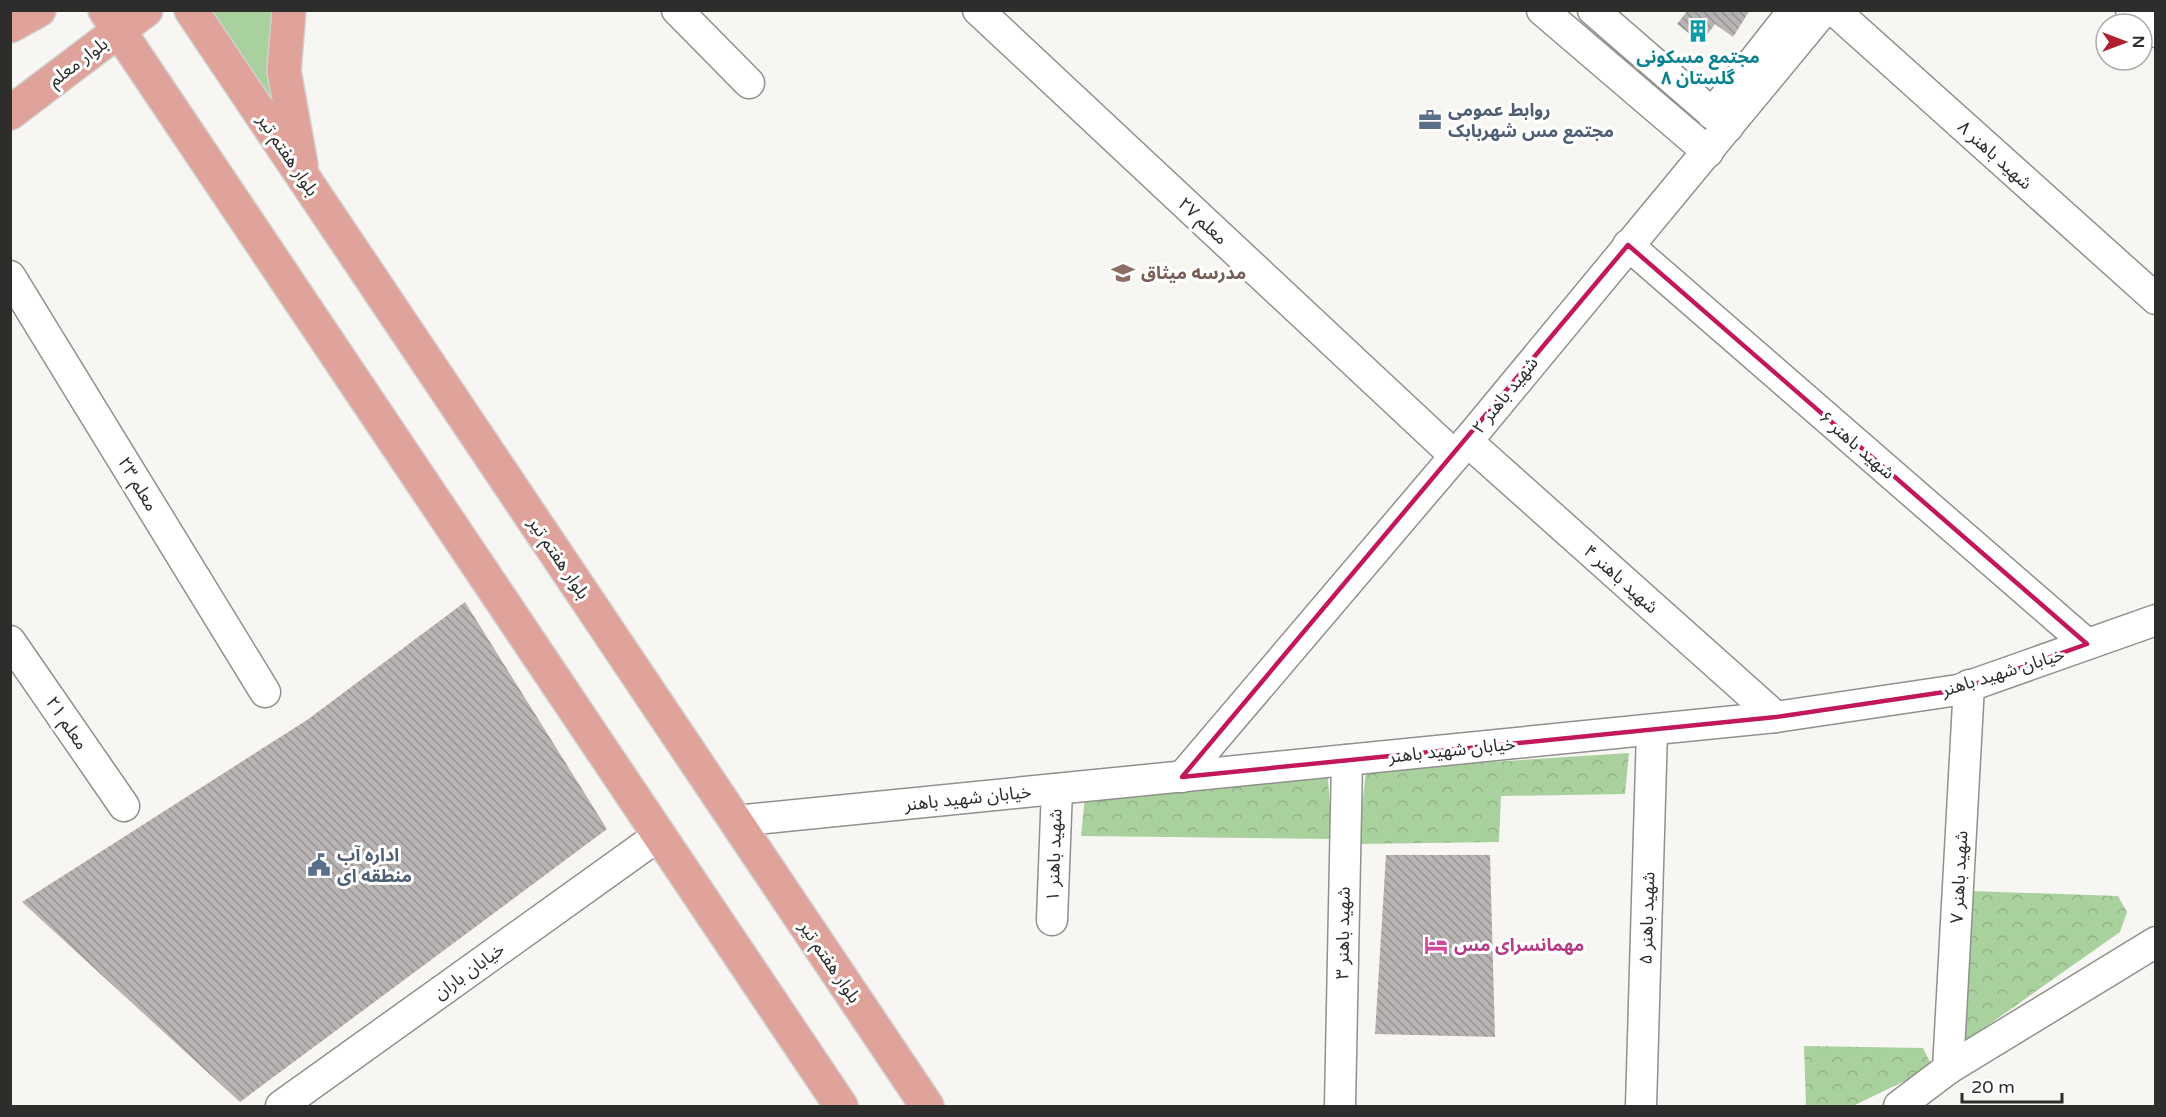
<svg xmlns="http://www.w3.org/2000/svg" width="2166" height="1117" viewBox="0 0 2166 1117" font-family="'Varela Round','Noto Sans Arabic',sans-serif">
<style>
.green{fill:#a9d19d}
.forest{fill:url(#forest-crowns)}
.building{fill:url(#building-back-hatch)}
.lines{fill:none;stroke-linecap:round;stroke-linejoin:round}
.street-casing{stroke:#91908d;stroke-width:33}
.primary-casing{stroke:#d1d1d0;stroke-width:36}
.street{stroke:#fff;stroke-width:30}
.primary{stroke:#dfa39b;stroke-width:33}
.marked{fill:none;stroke:#c2185b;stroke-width:4.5;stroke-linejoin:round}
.labels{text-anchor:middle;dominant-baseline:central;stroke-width:6;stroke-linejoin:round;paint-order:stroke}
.culture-label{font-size:18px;font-weight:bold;fill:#0d838f;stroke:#fff}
.street-label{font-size:18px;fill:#2d2d2b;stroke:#fff}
.service-label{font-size:18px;font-weight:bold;fill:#4e5e75;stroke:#fff;text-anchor:start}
.education-label{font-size:18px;font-weight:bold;fill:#785e54;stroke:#fff;text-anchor:start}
.hotel-label{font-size:18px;font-weight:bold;fill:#b23c85;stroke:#fff;text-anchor:start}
</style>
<defs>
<pattern id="forest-crowns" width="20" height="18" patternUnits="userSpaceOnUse" patternTransform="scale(1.5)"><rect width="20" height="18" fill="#a9d19d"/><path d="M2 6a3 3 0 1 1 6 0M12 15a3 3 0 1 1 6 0" fill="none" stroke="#92b487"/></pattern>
<pattern id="building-back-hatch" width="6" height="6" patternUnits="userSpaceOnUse" patternTransform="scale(1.5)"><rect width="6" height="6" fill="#b9b4b4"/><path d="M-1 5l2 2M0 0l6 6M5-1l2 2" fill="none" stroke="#979393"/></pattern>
</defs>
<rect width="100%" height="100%" fill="#f7f6f2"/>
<path class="green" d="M197,11H285L295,160Z"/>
<g class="forest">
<path d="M1629,753L1625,794L1501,796L1499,842L1358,844L1366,770Z"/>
<path d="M1328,778L1332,839L1081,836L1085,797Z"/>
<path d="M1971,891L2118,896L2127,912L2120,932L1964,1042Z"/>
<path d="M1804,1046L1923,1048L1930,1062L1925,1071L1853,1106H1806Z"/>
</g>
<g class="building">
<path d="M1688,10H1750L1733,37L1715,24L1701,43L1677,24Z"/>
<path d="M465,602L607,829L240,1102L22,902L307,720Z"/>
<path d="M1386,855H1490L1495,1037L1375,1034Z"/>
</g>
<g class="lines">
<g class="street-casing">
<g id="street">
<path d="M677,10L749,83"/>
<path d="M978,10L1455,456"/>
<path d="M1542,10L1708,152"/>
<path d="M1593,10L1728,127"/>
<path d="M1834,10L2156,299"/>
<path d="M2131,10L2156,32"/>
<path d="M1712,114L1794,10"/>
<path d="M1628,245L2087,644"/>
<path d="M10,276L265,692"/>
<path d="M1467,441L1776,717"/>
<path d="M10,641L124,806"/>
<path d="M1182,777L1455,456L1824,10"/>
<path d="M735,821L1776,717L1958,690L2156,620"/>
<path d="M1052,920L1057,789"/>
<path d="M1948,1069L1969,685"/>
<path d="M281,1106L658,836"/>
<path d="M1340,1106L1347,760"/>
<path d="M1641,1106L1652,730"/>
<path d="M1899,1106L1948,1069L2156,942"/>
</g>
</g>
<g class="primary-casing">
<g id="primary">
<path d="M105,10L841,1106"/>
<path d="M191,10L927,1106"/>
<path d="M289,10L284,71L301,165"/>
<path d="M10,26L39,10"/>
<path d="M10,113L146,10"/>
</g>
</g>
<use href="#street" class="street"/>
<use href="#primary" class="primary"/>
</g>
<path class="marked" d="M1628,245L2087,644L1958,690L1776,717L1182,777Z"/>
<defs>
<g id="building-bare" transform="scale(1.8)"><path d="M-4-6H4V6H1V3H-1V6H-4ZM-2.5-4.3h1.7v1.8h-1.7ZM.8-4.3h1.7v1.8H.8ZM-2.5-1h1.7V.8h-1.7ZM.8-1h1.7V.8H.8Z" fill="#0f9aa8" stroke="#fff" stroke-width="2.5" paint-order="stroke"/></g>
<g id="office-bare" transform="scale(1.8)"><path d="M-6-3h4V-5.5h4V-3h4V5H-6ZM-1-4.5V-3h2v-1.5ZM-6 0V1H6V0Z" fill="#5c6f8a" stroke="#fff" stroke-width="2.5" paint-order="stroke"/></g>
<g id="school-bare" transform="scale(1.8)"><path d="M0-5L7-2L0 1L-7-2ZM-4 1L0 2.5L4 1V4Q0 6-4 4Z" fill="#8d6e63" stroke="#fff" stroke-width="2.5" paint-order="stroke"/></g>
<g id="civic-bare" transform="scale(1.8)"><path d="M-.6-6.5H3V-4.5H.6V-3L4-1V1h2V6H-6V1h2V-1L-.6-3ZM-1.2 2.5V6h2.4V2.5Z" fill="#5c6f8a" stroke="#fff" stroke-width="2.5" paint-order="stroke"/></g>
<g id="hotel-bare" transform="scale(1.8)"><path d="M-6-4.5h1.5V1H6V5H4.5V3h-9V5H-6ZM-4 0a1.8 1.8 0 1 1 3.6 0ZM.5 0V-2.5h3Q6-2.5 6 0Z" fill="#d1479c" stroke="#fff" stroke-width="2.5" paint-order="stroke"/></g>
</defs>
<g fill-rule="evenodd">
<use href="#building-bare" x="1698" y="31"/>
<use href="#office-bare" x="1430" y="120"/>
<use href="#school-bare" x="1123" y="273"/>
<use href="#civic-bare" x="319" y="865"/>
<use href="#hotel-bare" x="1436" y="945"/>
</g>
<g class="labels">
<g class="culture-label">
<text x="1698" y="57">مجتمع مسکونی<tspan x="1698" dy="21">گلستان ۸</tspan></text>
</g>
<g class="street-label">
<text transform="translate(78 62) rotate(-37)">بلوار معلم</text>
<text transform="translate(288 155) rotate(56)">بلوار هفتم تیر</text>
<text transform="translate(1995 155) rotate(42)">شهید باهنر ۸</text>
<text transform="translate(1203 221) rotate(43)">معلم ۲۷</text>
<text transform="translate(1505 395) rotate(-51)">شهید باهنر ۲</text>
<text transform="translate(1857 445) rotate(41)">شهید باهنر ۶</text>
<text transform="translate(138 484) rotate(59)">معلم ۲۳</text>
<text transform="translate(559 558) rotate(56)">بلوار هفتم تیر</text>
<text transform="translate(1621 579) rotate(42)">شهید باهنر ۴</text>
<text transform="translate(2003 672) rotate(-17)">خیابان شهید باهنر</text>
<text transform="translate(67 723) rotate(56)">معلم ۲۱</text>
<text transform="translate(1452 750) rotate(-6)">خیابان شهید باهنر</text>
<text transform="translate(968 798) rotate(-6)">خیابان شهید باهنر</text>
<text transform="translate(1054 855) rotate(-88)">شهید باهنر ۱</text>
<text transform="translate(1959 877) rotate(-87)">شهید باهنر ۷</text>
<text transform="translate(1647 918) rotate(-88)">شهید باهنر ۵</text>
<text transform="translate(1343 933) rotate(-89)">شهید باهنر ۳</text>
<text transform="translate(830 962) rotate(56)">بلوار هفتم تیر</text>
<text transform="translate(469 971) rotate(-36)">خیابان باران</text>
</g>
<g class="service-label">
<text x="1448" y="110">روابط عمومی<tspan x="1448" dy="21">مجتمع مس شهربابک</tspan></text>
<text x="337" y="855">اداره آب<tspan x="337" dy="21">منطقه ای</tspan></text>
</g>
<g class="education-label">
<text x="1141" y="273">مدرسه میثاق</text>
</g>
<g class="hotel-label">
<text x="1454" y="945">مهمانسرای مس</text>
</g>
</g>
<rect width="2166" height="1117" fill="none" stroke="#2d2d2b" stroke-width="24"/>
<g transform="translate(2124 42) rotate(90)"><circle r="28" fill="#ffffff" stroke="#ababaa" stroke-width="1.5"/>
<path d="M0-4.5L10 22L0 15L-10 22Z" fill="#b11e2f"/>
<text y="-9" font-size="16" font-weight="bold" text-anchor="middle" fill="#2d2d2b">N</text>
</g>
<path d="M1962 1093v9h100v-9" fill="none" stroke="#2d2d2b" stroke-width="3"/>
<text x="1971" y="1093" font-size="18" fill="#2d2d2b" stroke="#ffffff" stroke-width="4.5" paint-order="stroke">20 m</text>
</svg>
